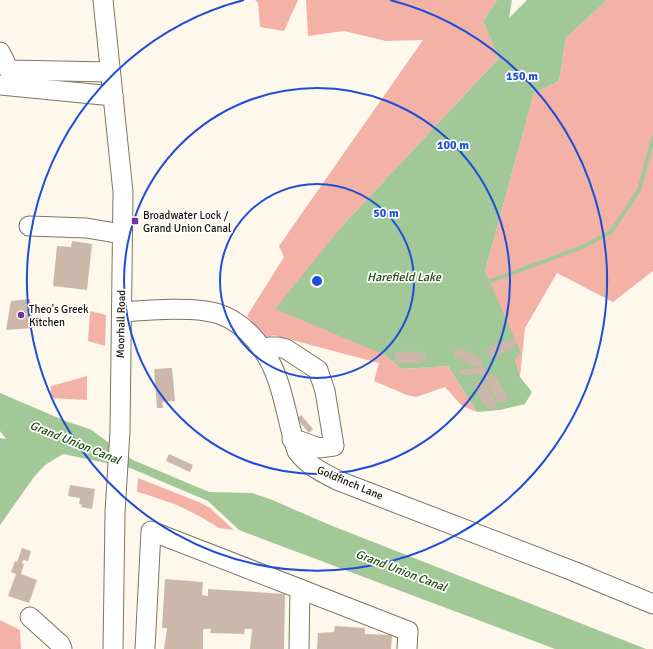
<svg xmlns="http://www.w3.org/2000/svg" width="653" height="649" viewBox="0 0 653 649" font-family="Signika,sans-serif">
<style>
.green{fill:#f4b2a6}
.water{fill:#a1c896}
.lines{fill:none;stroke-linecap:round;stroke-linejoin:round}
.stream{stroke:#a1c896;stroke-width:4}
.building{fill:#cbb8aa}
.minor-casing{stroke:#7e7563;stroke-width:21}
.minor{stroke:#fff;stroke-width:19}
.ring{fill:none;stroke:#1d4ed8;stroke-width:2}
.poi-dot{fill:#7730a3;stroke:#fff;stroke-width:1.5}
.labels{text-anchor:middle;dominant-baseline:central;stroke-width:3.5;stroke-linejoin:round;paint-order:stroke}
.poi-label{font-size:11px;fill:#19150e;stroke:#fff;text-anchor:start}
.street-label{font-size:11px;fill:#19150e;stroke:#fff}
.water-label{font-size:12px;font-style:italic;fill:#1c4d08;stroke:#fff}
.centre{fill:#1d4ed8;stroke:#fff;stroke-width:2}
.ring-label{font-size:12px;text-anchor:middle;font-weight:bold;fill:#1d4ed8;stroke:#fff;stroke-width:3.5;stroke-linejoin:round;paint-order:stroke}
</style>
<rect width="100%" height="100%" fill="#fef8ec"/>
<g class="green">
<path d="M255,0H298L284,31L260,27L258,3Z"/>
<path d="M306,0H497L483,21L499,58L342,226L385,355L401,369L448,366L477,412L462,406L445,387L416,397L407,395L374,381L379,363L273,335L266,339L247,316L284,257L279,246L423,40L386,41L344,31L308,36Z"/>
<path d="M607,0H653V271L613,302L557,273L525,328L520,377L515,359L485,271L534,93L559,81L566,38Z"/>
<path d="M90,311L106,315L105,346L88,341Z"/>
<path d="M87,376V400L50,398L51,386Z"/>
<path d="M138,478L201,503L210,508L234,530L219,528L201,517L177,505L145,494L137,492Z"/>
<path d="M0,620L20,630L21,649H0Z"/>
</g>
<g class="water">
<path d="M497,0H512L509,18L527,0H607L566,38L559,81L534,93L485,271L521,353L515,359L520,377L532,392L525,404L500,410L477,412L448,366L401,369L385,355L275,309L342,226L499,58L483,21Z"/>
<path d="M0,393L68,422L90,429L133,460L209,492L252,493L270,499L330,525L646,649H555L239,530L208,501L130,468L63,454L45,465L34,477L0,525V438L6,439L0,431Z"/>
</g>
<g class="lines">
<path class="stream" d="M485,283L580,248L611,232L639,190L653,138"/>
</g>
<g class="building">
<path d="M72,241L92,244L87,290L53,286L57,246L71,247Z"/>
<path d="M30,299L34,328L6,330L11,301Z"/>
<path d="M511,339L517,342V343L514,349L494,356H489L486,350L489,346Z"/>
<path d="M461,348L480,357L483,360L481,367H476L455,357L454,352V350Z"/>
<path d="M421,351L426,356V358L421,363H400L395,361L394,354L398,352Z"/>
<path d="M482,367L486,368L487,372L484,375H461L459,373L461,370Z"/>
<path d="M172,368L175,401L162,402L163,408H157L154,369Z"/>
<path d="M490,374L495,376L507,396L506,402L504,403L497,401L486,383L485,378Z"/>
<path d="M480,381L484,383L496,402L495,408L493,409L487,408L475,390L474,385Z"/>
<path d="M301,415L313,429L309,433L297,419Z"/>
<path d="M169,454L193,465L190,472L166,461Z"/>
<path d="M70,485L95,489L92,509L81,507L82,505L79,504L80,498L68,496Z"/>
<path d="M22,548L31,551L28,561L23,560L22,563L24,564L21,574L37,580L29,603L8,596L16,574L11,572L15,561L17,562Z"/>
<path d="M165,579L203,582L202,595L208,596V589L285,594L284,649H250L252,629H245L244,634L210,633L211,629H203V649H164L167,628H162Z"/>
<path d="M335,626L365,628V634L392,635L391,649H317L318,633L334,632Z"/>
</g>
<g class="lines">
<g class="minor-casing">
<g id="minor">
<path d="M103,0L123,192L120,431L115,513L113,649"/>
<path d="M0,52L9,70L110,72"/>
<path d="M0,85L113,96"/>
<path d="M29,226L86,228L122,234"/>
<path d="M122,312C148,310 195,306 219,314C248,324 269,353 278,381C286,404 289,428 297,451C308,466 323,473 339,481L573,571L653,604"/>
<path d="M263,349L270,347H278L286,349L318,370L325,391L334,446L319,448L300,441L292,439"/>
<path d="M30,617L60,644L62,649"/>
<path d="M145,649L151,531L408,631L407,649"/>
<path d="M299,649L300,589"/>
</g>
</g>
<use href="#minor" class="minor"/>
</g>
<g class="ring">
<circle cx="317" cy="281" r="97"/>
<circle cx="317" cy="281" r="193"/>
<path d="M390 0A290 290 0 1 1 244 0"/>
</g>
<g class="poi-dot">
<rect x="131" y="217" width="8" height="8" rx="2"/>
<circle cx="21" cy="315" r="4"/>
</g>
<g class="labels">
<g class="poi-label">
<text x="143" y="215">Broadwater Lock /<tspan x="143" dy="13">Grand Union Canal</tspan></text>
<text x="29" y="309">Theo's Greek<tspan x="29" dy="13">Kitchen</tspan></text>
</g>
<g class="street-label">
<text transform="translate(121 324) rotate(-89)">Moorhall Road</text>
<text transform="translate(350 483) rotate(23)">Goldfinch Lane</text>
</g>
<g class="water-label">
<text x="404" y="277">Harefield Lake</text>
<text transform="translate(75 443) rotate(22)">Grand Union Canal</text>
<text transform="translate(401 571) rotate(21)">Grand Union Canal</text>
</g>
</g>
<circle cx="317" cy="281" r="6" class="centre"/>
<g class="ring-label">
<text x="522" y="80">150 m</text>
<text x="453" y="149">100 m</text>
<text x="386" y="217">50 m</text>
</g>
</svg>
